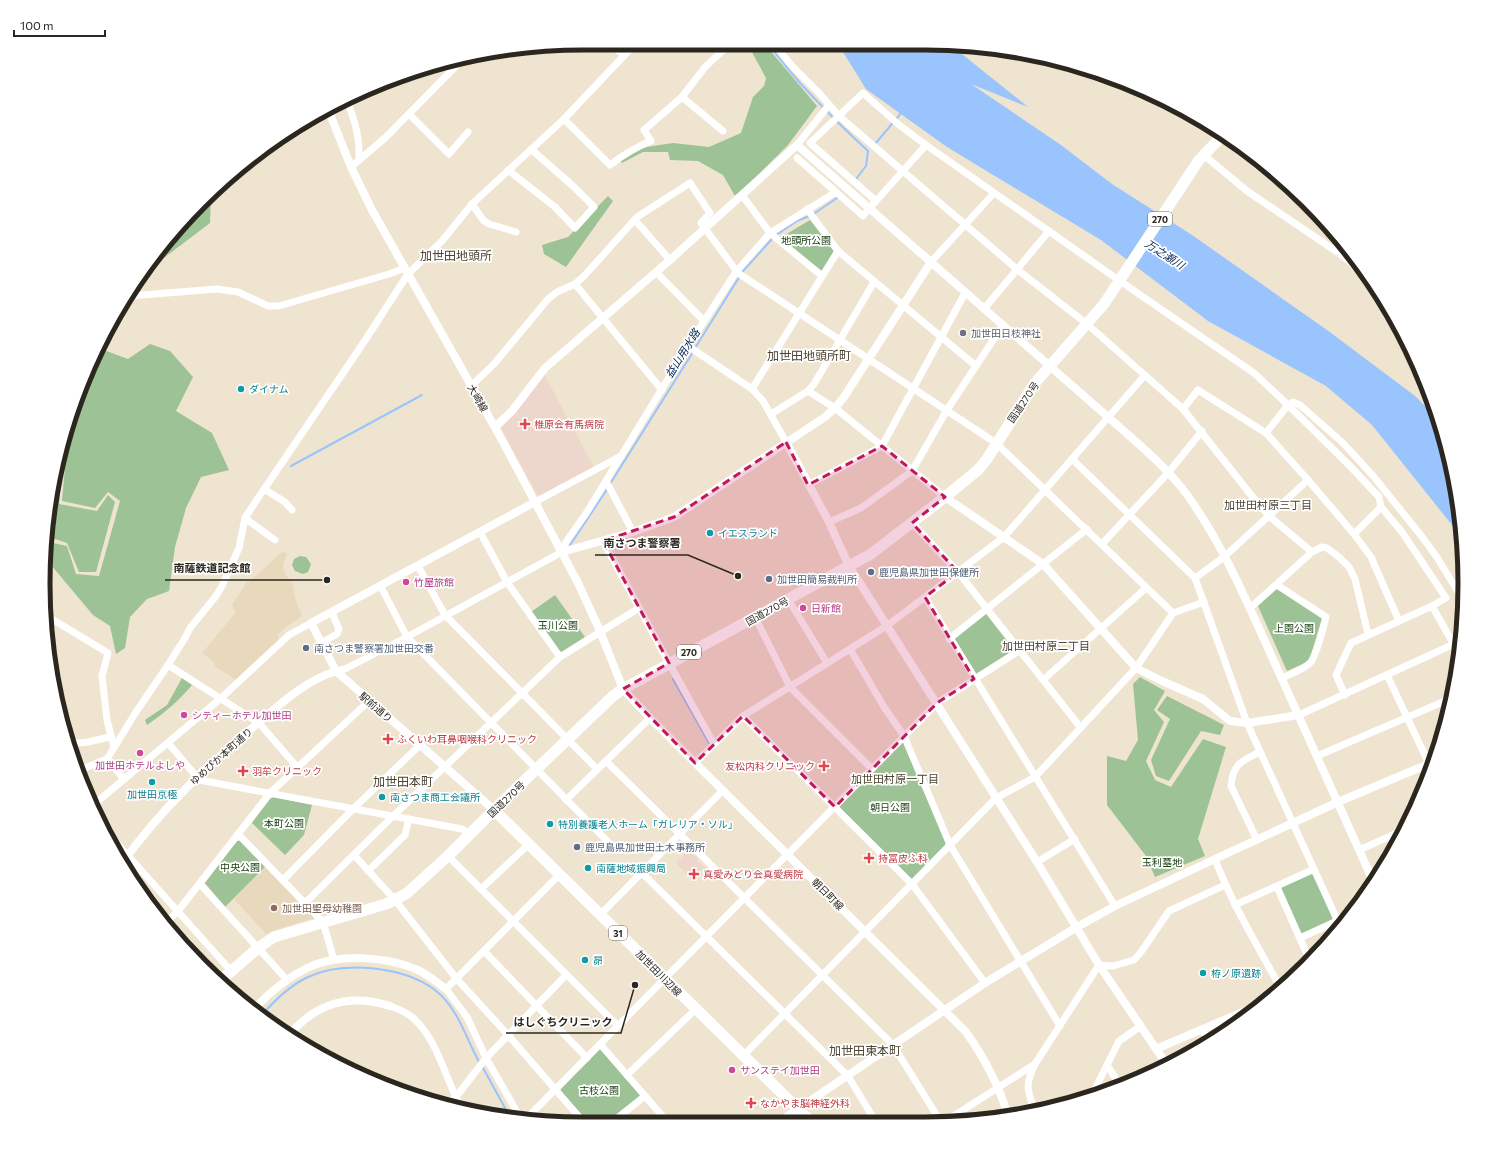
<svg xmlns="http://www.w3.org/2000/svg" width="1508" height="1167" viewBox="0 0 1508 1167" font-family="Commissioner,'Noto Sans JP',sans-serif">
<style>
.built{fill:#e8d9bd}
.medical{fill:#edd6cb}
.green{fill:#9cc295}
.water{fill:#99c4fe}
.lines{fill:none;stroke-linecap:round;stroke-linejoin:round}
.stream{stroke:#99c4fe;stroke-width:2}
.minor{stroke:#fff;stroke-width:7}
.tertiary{stroke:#fff;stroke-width:8}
.primary{stroke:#fff;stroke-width:11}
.trunk{stroke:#fff;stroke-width:11}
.marked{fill:#c2185b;fill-opacity:0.2;stroke:#c2185b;stroke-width:3;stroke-dasharray:8 5;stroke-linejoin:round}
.worship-dot{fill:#6b7280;stroke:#fff;stroke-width:1.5}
.culture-dot{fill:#0f9aa8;stroke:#fff;stroke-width:1.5}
.health-dot{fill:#e0444e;stroke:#fff;stroke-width:1.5}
.service-dot{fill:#5c6f8a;stroke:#fff;stroke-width:1.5}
.hotel-dot{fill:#d1479c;stroke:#fff;stroke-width:1.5}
.education-dot{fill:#8d6e63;stroke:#fff;stroke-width:1.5}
.labels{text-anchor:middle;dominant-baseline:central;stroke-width:3.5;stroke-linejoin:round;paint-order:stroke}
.shield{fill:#fff;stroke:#6b6862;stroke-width:1}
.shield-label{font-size:9px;font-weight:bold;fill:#2b271f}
.park-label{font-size:10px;fill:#194111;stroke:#fff}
.worship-label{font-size:10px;fill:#5b616d;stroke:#fff;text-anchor:start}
.culture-label{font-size:10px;fill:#0d838f;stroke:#fff;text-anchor:start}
.street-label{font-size:10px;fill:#2b271f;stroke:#fff}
.health-label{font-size:10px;fill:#be3a42;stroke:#fff;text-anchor:start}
.service-label{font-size:10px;fill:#4e5e75;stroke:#fff;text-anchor:start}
.hotel-label{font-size:10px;fill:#b23c85;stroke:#fff;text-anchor:start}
.education-label{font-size:10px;fill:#785e54;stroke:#fff;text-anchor:start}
.water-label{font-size:11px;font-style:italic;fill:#062a55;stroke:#fff}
.neighbourhood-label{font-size:11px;fill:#4c4332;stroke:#fff}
.quarter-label{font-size:12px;fill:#4c4332;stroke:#fff}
.rim{fill:none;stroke:#2b271f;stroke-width:5}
.leader{fill:none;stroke:#2b271f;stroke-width:1.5}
.callout-dot{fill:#2b271f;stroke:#fff;stroke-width:1.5}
.callout-label{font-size:11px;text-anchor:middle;font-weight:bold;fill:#2b271f;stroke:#fff;stroke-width:3.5;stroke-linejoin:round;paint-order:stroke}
</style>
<rect width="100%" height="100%" fill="#efe4cf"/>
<g class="built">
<path d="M283,551L287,554L284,561L283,567L285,574L292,581L295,598L302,616L285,628L277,636L279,639L236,680L214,666L215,663L202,653L236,612L232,605L247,582H249Z"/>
<path d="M266,867L314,918L278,929L266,934L234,899Z"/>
</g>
<g class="medical">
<path d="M544,374L594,467L540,496L537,494L501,428L515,412Z"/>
<path d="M687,851L695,856L698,859L697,861L706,869L694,881L676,863Z"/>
</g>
<g class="green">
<path d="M747,43L766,44L773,54L817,106L788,145L754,179L735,196L723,175L698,161L670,160L668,152H643L622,163L620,160L640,148L673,143L709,147L741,133L753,97L764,86L766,78Z"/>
<path d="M211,194L210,223L148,270L201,201Z"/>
<path d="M608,196L613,201L566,267L544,254L542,245L568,237Z"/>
<path d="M810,220L834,251L822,271L780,238Z"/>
<path d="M150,344L170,351L193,377L176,411L212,433L229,470L201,477L186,508L175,547L169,591L147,599L130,617L125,648L116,654L110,626L93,615L46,559L49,542L67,546L76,574L99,576L120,501L108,492L95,508L62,501L66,456L60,454L61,444L101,349L128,359Z"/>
<path d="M60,457L63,458L59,504L97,511L108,495L115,502L96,572H79L67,543L49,537Z"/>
<path d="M300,556L306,557L311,564L308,572L303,574L295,571L292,565L294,559Z"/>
<path d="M1278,588L1322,618L1309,661L1287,671L1258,606Z"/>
<path d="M555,595L585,637L562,652L558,651L531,612Z"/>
<path d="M986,614L1014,650L976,674L954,639Z"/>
<path d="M1140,677L1165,691L1154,710L1164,722L1146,761L1155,780L1171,787L1203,739L1226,747L1198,839L1205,856L1155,877L1146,856L1107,805V756L1126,761L1138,740L1133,684Z"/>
<path d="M182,678L192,685C179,701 164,713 147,725L145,720L167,705Z"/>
<path d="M1167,696L1224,725L1220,735L1201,731L1169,781L1156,776L1151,760L1170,719L1157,710Z"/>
<path d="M903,741L946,842L945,846L912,880L838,807Z"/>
<path d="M273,797L312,805L304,835L285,855L252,823L270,799Z"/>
<path d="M237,841H240L265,867L225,907L205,883Z"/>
<path d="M1311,874L1314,875L1333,918L1332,920L1303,934L1300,932L1280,891L1282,887Z"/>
<path d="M600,1049L602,1050L639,1093L640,1096L613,1119H585L560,1092L561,1089Z"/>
</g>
<path class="water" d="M838,44H902L904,46L921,49L919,44H953L957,50L1028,107L971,84L1061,145L1112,184L1192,235L1327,330L1415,396L1436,417L1455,478L1460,535L1372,425L1326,386L1208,321L1101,240L947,147L866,89Z"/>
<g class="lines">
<g class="stream">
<path d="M769,44C778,58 789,70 800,83C822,107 844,129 868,151"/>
<path d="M875,144L902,112"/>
<path d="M856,179L866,166L868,151"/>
<path d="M776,235L797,221L812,215L837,198"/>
<path d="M695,348L743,271L773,238"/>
<path d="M291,466L422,395"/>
<path d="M610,484L693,352"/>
<path d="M570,545L608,488"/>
<path d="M673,679L709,743"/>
<path d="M262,1015C274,1001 288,987 306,978C341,960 403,966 435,990C458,1008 466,1038 479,1062"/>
<path d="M482,1066L511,1119"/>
</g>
<g class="minor">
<path d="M611,43L624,56"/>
<path d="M774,44L793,67L819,93L839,116L869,142L1018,270L1087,324L1183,409L1259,505L1269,516L1312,552"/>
<path d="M682,97L723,131"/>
<path d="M347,101C355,120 360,139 359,159"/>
<path d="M409,114L449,154L468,132"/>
<path d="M564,119L610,165C623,155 636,147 651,141L644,130L682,97L705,67L731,43"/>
<path d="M797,145L829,105"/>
<path d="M1204,155L1247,191L1340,254L1369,277"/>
<path d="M797,158L836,192"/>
<path d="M351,167L385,138L463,59"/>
<path d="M508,170L555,207L575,228L594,207L573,186L532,150"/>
<path d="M742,195L770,233L822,276"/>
<path d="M876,201L926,145"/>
<path d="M472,204L483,220L489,224L516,232"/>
<path d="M807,209L838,251L976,366"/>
<path d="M635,220L670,260"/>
<path d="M931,262L994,193"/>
<path d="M656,272L704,321"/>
<path d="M575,284L662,390"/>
<path d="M129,296L217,289L238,292L268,306H279L389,274L405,268"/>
<path d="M984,309L1049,231"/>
<path d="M688,346L752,389L763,401L786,442"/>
<path d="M471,386L494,364L548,299L557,292L575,284L585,275L637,217L690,183L710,213L701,223L738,273L996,443L1173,613"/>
<path d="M752,389L838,251"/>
<path d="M808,391L835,408L945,497"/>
<path d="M1183,409L1198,390L1266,433L1308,480"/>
<path d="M771,414L808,391L814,384L874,282"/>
<path d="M1266,433L1288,405L1350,466L1379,497L1381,507L1402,532L1446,598L1432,606L1351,643L1336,675L1345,695"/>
<path d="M1072,459L1195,578L1247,723L1340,926"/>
<path d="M606,481L633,532"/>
<path d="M808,485L882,446L965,293"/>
<path d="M264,489L285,502L292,510"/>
<path d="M535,502L621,456"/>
<path d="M245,518L275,540"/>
<path d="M829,522L861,508L912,471L947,410L1003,325"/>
<path d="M912,523L958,572L1081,728"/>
<path d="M480,532L507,582L560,657"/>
<path d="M1354,534L1381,507"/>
<path d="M603,541L669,663L714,744"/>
<path d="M1102,544L1168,473L1202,431"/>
<path d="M418,566L445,615L597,769"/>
<path d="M1195,578L1224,557L1308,480L1354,534L1371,557L1399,621"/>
<path d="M1277,585L1326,617C1323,628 1317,655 1310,663C1303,670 1290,674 1282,678"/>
<path d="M381,587L407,637L615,849"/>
<path d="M925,597L1115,906"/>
<path d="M788,599L827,663"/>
<path d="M1432,606L1458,652"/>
<path d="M1250,608L1312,552L1322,547L1327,548L1340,558L1349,567L1355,579L1368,634"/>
<path d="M47,616L108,653L102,676L107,720L114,747"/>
<path d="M755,617L790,687L872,769"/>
<path d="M949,639L1087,529"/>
<path d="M321,643L337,634L339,629L332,613"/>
<path d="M850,649L884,707L904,736L950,845L1060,1026"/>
<path d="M168,665L259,723L297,767"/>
<path d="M336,671L345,669L407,637L562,552L566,542L587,512L688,346L736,272L770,233L836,192L863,216L876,201L810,143L863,93L898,124L926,145L1120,281L1254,373L1288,405L1293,402L1300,405L1343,443L1374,477L1423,538L1438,559L1463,600"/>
<path d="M1387,675L1431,768"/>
<path d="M1043,680L1146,588"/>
<path d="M1299,715L1454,644"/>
<path d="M743,716L912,884L985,983"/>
<path d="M168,743L197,777"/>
<path d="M68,744L88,742L110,737"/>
<path d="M1317,756L1452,698"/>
<path d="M606,761L893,1045L939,1119"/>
<path d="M695,763L743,716L888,625L1004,537L1145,375"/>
<path d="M78,771L107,759"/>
<path d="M124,779L107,759L136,712L168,665L185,638L190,628L216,596L222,586L239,548L245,518L256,501L362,345L408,274L442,241L472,204L564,119L636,43"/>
<path d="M194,779L462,829L470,834"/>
<path d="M566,800L650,718"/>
<path d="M92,806L220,699L289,635L311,623"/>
<path d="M106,831L232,972"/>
<path d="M238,834L323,922L334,960"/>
<path d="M1257,840L1231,786C1233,763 1242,761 1260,752"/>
<path d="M1359,850L1402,831"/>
<path d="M354,855L395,900L456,978L508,1035L581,1119"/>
<path d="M448,856L618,1026"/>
<path d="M1215,859C1232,904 1257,945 1280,987"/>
<path d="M1037,862L1075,839"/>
<path d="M368,871L405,835L409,819"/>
<path d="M642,873L848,1076L874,1119"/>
<path d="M283,880L353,809L420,745"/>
<path d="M200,884L287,980"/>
<path d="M1277,887L1310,961"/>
<path d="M481,889L529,844"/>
<path d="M305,903L393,816L560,657L639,608"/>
<path d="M1235,905L1314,869"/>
<path d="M600,915L723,790"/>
<path d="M166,923L178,911L270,793L369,701"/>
<path d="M1300,938L1337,921"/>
<path d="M484,951L587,1058"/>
<path d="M390,1006C398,1009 406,1012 412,1017C438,1039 445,1079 461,1107"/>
<path d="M1202,1030L1209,1041"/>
<path d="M600,1044L665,1119"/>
<path d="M743,1056L996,798L1035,777L1136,668L1173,613L1204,602"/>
<path d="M1107,1065L1120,1085"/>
<path d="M627,1075L696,1009"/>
<path d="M1091,1097L1119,1041L1141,1026"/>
<path d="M446,1104L456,1097L486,1058L566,975"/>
<path d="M1034,1110C1027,1089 1025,1084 1035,1064L1099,965L1113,966L1134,960L1141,952L1169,911L1225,885"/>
<path d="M521,1119L486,1058L467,1017L446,989L559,875"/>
<path d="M526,1119L937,703L1019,651"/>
<path d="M616,1119L645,1096"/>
<path d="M949,1119L1035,1064"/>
</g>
<g class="tertiary">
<path d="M328,109L351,167L372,210L502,440L578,583L600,631L623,689L650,718L966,1032C985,1059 999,1085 1008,1116"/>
<path d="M495,427L512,411L545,368L670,260L797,145L1108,417C1136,442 1166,466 1188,496C1223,545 1247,602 1272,657C1306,732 1340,807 1374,883"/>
<path d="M786,442L829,522L849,566L1037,862L1099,965L1165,1062"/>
<path d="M945,497L1043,564L1136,668L1162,681L1203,699L1230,721L1247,723L1299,715"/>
<path d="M562,552L633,532L674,517L825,417L835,408L844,397L931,262"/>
<path d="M494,810L336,671L311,623L535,502"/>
<path d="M123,862C162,808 207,766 258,723C282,703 305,681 336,671"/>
<path d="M254,1009C269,993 287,978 307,968C338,953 386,956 418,970C428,975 437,982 446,989"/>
<path d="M288,1036C316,1003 349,993 390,1006"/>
<path d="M1156,1049L1259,1005"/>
<path d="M783,1119L985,983L1077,927L1115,906L1215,859L1338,802L1433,762"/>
</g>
<path class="primary" d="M494,810L808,1119"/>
<path class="trunk" d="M220,981L258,948L274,937L386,904L406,894L448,856L502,802L613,696L623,689L871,554L945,497L978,470L987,459L1035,383L1104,304L1199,160L1223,135"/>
</g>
<path class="marked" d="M786,442L808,485L882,446L945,497L912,523L958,572L925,597L974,679L937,703L835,807L743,716L695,763L623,689L669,663L603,541L674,517Z"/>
<circle class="worship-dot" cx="963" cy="333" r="4"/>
<g class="culture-dot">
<circle cx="241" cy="389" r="4"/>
<circle cx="710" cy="533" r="4"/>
<circle cx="152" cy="782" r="4"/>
<circle cx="382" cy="797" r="4"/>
<circle cx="550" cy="824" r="4"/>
<circle cx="588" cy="868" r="4"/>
<circle cx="585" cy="960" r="4"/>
<circle cx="1203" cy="973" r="4"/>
</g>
<g class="health-dot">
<path d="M523 418h4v4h4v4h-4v4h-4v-4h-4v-4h4z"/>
<path d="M386 733h4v4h4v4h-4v4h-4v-4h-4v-4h4z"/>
<path d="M822 760h4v4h4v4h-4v4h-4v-4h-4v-4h4z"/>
<path d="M241 765h4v4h4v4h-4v4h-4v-4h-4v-4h4z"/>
<path d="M867 852h4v4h4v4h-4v4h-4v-4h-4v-4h4z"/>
<path d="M692 868h4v4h4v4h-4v4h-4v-4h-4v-4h4z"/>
<path d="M749 1097h4v4h4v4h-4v4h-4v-4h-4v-4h4z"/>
</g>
<g class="service-dot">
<circle cx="871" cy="572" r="4"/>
<circle cx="769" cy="579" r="4"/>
<circle cx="306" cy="648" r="4"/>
<circle cx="577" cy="847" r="4"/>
</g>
<g class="hotel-dot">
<circle cx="406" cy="582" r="4"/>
<circle cx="803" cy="608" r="4"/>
<circle cx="184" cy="715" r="4"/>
<circle cx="140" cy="753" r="4"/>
<circle cx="732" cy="1070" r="4"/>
</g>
<circle class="education-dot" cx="274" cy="908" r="4"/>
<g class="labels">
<g class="shield">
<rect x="1148" y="212" width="24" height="14" rx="3"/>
<rect x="677" y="645" width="24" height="14" rx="3"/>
<rect x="609" y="926" width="18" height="14" rx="3"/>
</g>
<g class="shield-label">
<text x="1160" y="219">270</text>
<text x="689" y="652">270</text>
<text x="618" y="933">31</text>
</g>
<g class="park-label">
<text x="806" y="240">地頭所公園</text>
<text x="558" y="625">玉川公園</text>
<text x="1294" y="628">上園公園</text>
<text x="890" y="807">朝日公園</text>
<text x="284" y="823">本町公園</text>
<text x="1162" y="862">玉利墓地</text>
<text x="240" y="867">中央公園</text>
<text x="599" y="1090">古枝公園</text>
</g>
<g class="worship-label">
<text x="971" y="333">加世田日枝神社</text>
</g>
<g class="culture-label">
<text x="249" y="389">ダイナム</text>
<text x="718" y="533">イエスランド</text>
<text x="152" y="794" text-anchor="middle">加世田京極</text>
<text x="390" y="797">南さつま商工会議所</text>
<text x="558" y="824">特別養護老人ホーム「ガレリア・ソル」</text>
<text x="596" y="868">南薩地域振興局</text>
<text x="593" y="960">昴</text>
<text x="1211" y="973">栫ノ原遺跡</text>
</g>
<g class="street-label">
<text transform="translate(478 398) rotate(60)">大崎線</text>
<text transform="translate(1023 402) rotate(-56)">国道270号</text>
<text transform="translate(767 611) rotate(-29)">国道270号</text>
<text transform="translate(376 707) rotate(41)">駅前通り</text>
<text transform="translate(221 756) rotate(-42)">ゆめぴか本町通り</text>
<text transform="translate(506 799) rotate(-44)">国道270号</text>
<text transform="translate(828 894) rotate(45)">朝日町線</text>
<text transform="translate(659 973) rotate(45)">加世田川辺線</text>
</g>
<g class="health-label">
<text x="534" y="424">椎原会有馬病院</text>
<text x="397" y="739">ふくいわ耳鼻咽喉科クリニック</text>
<text x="815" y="766" text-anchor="end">友松内科クリニック</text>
<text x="252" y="771">羽牟クリニック</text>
<text x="878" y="858">持冨皮ふ科</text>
<text x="703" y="874">真愛みどり会真愛病院</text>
<text x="760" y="1103">なかやま脳神経外科</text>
</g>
<g class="service-label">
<text x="879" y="572">鹿児島県加世田保健所</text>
<text x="777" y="579">加世田簡易裁判所</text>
<text x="314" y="648">南さつま警察署加世田交番</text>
<text x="585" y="847">鹿児島県加世田土木事務所</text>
</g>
<g class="hotel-label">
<text x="414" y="582">竹屋旅館</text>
<text x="811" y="608">日新館</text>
<text x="192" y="715">シティーホテル加世田</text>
<text x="140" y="765" text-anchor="middle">加世田ホテルよしや</text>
<text x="740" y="1070">サンステイ加世田</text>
</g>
<g class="education-label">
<text x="282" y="908">加世田聖母幼稚園</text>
</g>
<g class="water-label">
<text transform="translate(1165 254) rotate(33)">万之瀬川</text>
<text transform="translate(682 353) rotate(-58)">益山用水路</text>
</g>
<g class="neighbourhood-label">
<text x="1268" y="504">加世田村原三丁目</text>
<text x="1046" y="645">加世田村原二丁目</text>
<text x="895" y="778">加世田村原一丁目</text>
</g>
<g class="quarter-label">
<text x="456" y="255">加世田地頭所</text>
<text x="809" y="355">加世田地頭所町</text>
<text x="403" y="781">加世田本町</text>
<text x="865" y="1050">加世田東本町</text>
</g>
</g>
<path d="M0 0H1508V1167H0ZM583 50H925A533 533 0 0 1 1458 583V584A533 533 0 0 1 925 1117H583A533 533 0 0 1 50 584V583A533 533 0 0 1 583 50Z" fill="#fff" fill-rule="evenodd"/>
<path class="rim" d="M583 50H925A533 533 0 0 1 1458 583V584A533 533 0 0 1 925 1117H583A533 533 0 0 1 50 584V583A533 533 0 0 1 583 50Z"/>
<path class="leader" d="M738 576L688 555H595M327 580L258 580H165M635 985L621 1033H506"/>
<g class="callout-dot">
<circle cx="738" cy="576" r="4"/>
<circle cx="327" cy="580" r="4"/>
<circle cx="635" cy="985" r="4"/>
</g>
<g class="callout-label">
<text x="642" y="547">南さつま警察署</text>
<text x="212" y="572">南薩鉄道記念館</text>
<text x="563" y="1026">はしぐちクリニック</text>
</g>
<path d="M14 30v6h91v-6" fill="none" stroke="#2b271f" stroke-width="2"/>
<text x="20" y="30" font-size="12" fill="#2b271f" stroke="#ffffff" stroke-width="3" paint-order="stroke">100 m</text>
</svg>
